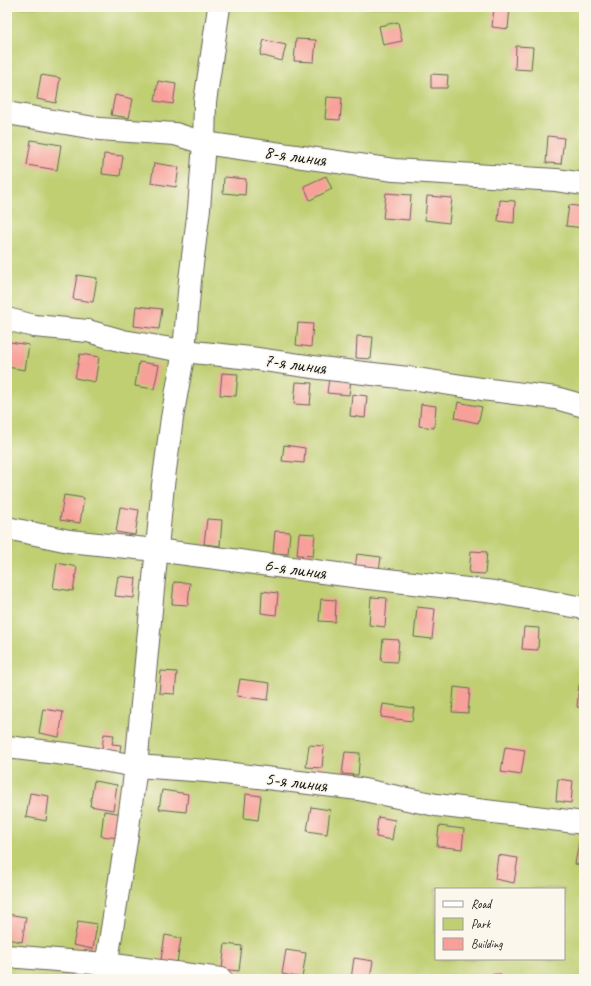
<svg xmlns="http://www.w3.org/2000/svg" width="591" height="986" viewBox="0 0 591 986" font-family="Caveat,sans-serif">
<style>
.green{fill:#bfcf72;stroke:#6e7647;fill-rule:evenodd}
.building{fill:#f7a099}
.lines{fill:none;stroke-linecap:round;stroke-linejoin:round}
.minor-casing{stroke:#686158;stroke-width:24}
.minor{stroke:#fff;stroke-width:22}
.labels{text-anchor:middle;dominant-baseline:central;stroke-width:3.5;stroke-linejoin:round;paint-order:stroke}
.street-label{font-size:19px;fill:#1c1c1c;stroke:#fbf7ec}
</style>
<rect width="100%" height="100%" fill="#fbf7ec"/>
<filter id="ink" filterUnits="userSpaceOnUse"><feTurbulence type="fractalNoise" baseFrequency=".025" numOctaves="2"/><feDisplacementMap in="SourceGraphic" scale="8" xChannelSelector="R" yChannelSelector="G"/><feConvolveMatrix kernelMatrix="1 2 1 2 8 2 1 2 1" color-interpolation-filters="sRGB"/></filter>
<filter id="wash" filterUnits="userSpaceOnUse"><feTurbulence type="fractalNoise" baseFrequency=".012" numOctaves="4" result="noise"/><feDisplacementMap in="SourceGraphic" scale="16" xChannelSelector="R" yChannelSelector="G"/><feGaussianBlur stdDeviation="0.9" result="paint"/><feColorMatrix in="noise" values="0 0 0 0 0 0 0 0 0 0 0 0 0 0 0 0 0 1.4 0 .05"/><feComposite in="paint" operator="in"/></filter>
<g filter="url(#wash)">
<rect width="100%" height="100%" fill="#f4e2c8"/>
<path class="green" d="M7,7H584V979H7ZM436,889H564V959H436Z"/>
<g id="blocks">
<g class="building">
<path d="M494,7H510L508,29L492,27Z"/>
<path d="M398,22L402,41L383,45L379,26Z"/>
<path d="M296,39L316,40L314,62L294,61Z"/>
<path d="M264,40L286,45L282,61L260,55Z"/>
<path d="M516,46L533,47L531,70L515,69Z"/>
<path d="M431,74L448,75L447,88H431Z"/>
<path d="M41,75L60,78L56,103L37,99Z"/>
<path d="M158,81L176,84L173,104L155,101Z"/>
<path d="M115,95L133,99L129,118L111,115Z"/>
<path d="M327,97L342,98L340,120L325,119Z"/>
<path d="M548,136L564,138L561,164L546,163Z"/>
<path d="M31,140L61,145L57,170L27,165Z"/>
<path d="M104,154L123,156L120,176L102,174Z"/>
<path d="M154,163L179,167L176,187L151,183Z"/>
<path d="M326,176L332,189L310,200L304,186Z"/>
<path d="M224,177L246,179L245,195L223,193Z"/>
<path d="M386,193L411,195L409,220L383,218Z"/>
<path d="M427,196L452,198L449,223L425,220Z"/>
<path d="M500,200L515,201L514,223L498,221Z"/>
<path d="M569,205L584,207V228L566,226Z"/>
<path d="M77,275L97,278L93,302L73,299Z"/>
<path d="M136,306L162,309L159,329L134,326Z"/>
<path d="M298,323L313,324L311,347L296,345Z"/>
<path d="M357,336L373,337L371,359L356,358Z"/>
<path d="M10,342L29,345L25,370L7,367Z"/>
<path d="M80,354L99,357L95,382L75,378Z"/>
<path d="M139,362L159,365L154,389L135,386Z"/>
<path d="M222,373L238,374L236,396L220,395Z"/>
<path d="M329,378L351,380L349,395L327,393Z"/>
<path d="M296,382L312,383L310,405L294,404Z"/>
<path d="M352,394L367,396L365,418L350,416Z"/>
<path d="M458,402L482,407L478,423L455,418Z"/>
<path d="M421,404L436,406L434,428L419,426Z"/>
<path d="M284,445L305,448L304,463L282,461Z"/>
<path d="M64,495L84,498L80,523L60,520Z"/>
<path d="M120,507L139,510L135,535L116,532Z"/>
<path d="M207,519L222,520L220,546L204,544Z"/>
<path d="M275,531L290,532L288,554L273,553Z"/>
<path d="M299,533L315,534L313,556L297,555Z"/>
<path d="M471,551L487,552L485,574L469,573Z"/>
<path d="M357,554L381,557L379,571L355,568Z"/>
<path d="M57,563L77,567L73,591L53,588Z"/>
<path d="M118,576L136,578L134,598L115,596Z"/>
<path d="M174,582L190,583L188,605L172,604Z"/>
<path d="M262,591L278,593L276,615L261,613Z"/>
<path d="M371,597L387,598L385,627L369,625Z"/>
<path d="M321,599L336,600L335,622L319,621Z"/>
<path d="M417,607L435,609L432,639L414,637Z"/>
<path d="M524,627L539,628L538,650L522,649Z"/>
<path d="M383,639L399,640L397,662L381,661Z"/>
<path d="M161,671L177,672L175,694L159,693Z"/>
<path d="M240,679L270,683L268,700L237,696Z"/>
<path d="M579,685L584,686V708L577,707Z"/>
<path d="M454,687L470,689L468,713L452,712Z"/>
<path d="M383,704L414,708L412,721L381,717Z"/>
<path d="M43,709L63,712L59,737L39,733Z"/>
<path d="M104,734L114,735L112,744L121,745L119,756L101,754Z"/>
<path d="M309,745L324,746L322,768L306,767Z"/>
<path d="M505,747L525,750L521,775L501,772Z"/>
<path d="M345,752L360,753L358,775L342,774Z"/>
<path d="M558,779L573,781L571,803L556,801Z"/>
<path d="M94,781L117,785L113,810L90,806Z"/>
<path d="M162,790L188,794L186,812L159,809Z"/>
<path d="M30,793L49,796L46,821L26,817Z"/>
<path d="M246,794L261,796L258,820L244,818Z"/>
<path d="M311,807L330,810L327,834L307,831Z"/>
<path d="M104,811L123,814L120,838L101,836Z"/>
<path d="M378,817L395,820L392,840L376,837Z"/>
<path d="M439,826L464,829L462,849L437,846Z"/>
<path d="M580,837L584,838V865L575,864Z"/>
<path d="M498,855L518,858L514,883L495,879Z"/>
<path d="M7,914L26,917L22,942L7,939Z"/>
<path d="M78,921L97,924L93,949L73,945Z"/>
<path d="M165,935L181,938L177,963L161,960Z"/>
<path d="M225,944L242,946L239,971L222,969Z"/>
<path d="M286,950L306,953L302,978L282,974Z"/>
<path d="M354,958L373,961L370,979H351Z"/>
<path d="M501,974V979H483V975Z"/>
</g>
</g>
</g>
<g filter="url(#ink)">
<use href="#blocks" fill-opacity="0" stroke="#686158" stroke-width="1"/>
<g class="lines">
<g class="minor-casing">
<g id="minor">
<path d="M7,113L100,129L175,134L204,143L394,170L556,180L584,184"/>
<path d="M7,319L34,326L88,331L123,341L184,351L250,358L320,368L417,379L482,389L556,398L584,406"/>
<path d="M7,528L69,541L156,550L360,577L494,592L584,608"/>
<path d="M7,747L74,755L136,766L207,771L359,789L436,805L584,823"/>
<path d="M7,956L106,964L221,979"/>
<path d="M104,979L127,835L136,766L163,485L172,418L184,351L190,280L199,209L204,143L205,102L219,7"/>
</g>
</g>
<use href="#minor" class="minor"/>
</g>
</g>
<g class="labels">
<g class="street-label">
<text transform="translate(295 156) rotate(8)">8-я линия</text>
<text transform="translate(295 364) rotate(8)">7-я линия</text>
<text transform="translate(295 569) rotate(8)">6-я линия</text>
<text transform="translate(296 782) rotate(7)">5-я линия</text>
</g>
</g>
<rect width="591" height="986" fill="none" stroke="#fbf7ec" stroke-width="24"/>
<rect x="435" y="888" width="130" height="72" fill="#fbf7ec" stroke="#a29f99"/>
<rect x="443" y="901" width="20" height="6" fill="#ffffff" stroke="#a29f99"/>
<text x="471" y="908" font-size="12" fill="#1c1c1c">Road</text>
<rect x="443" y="918" width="20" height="12" fill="#bfcf72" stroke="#a29f99"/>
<text x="471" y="928" font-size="12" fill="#1c1c1c">Park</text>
<rect x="443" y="938" width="20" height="12" fill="#f7a099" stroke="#a29f99"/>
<text x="471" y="948" font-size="12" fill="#1c1c1c">Building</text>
</svg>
